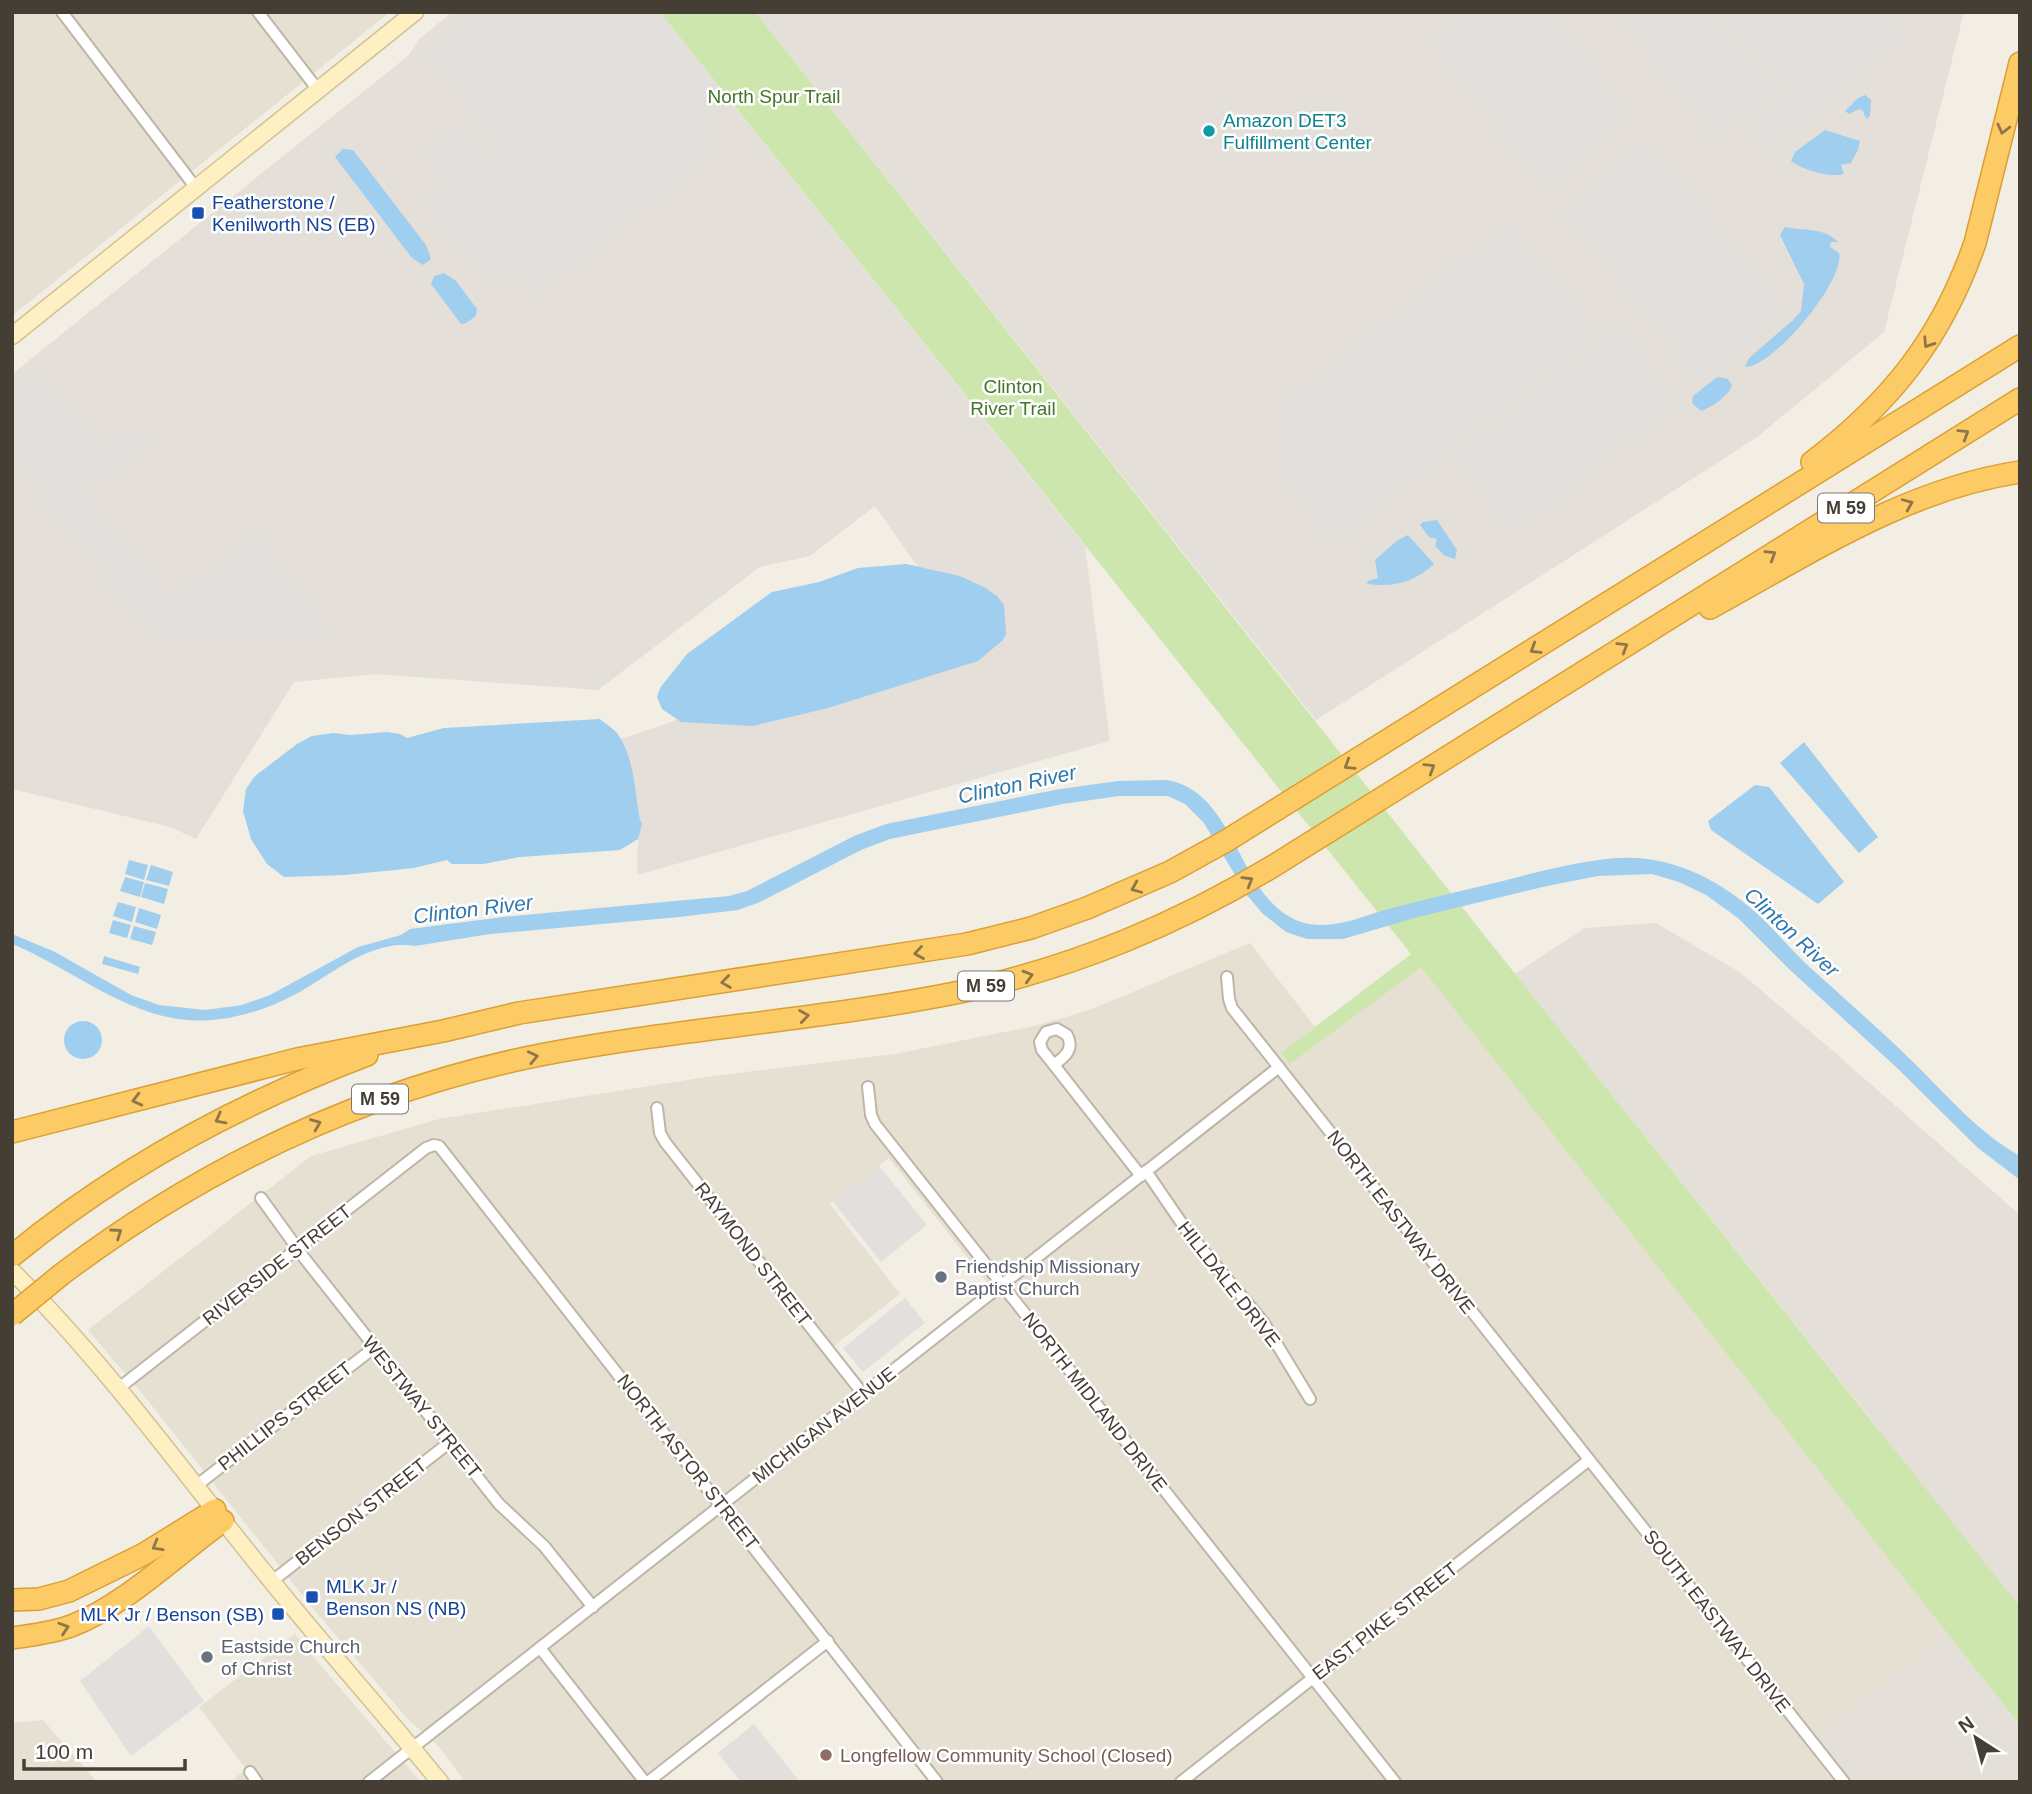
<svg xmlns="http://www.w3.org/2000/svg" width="2032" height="1794" viewBox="0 0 2032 1794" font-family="Helvetica,sans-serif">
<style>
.residential{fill:#e6e0d2;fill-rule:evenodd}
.industrial{fill:#e4dfd9}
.green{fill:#cce6ad}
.parking{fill:#e2e0dd}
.water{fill:#a0ceef}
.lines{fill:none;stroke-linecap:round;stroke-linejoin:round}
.street-casing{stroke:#bdb6a7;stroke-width:14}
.secondary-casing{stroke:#d2c294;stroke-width:19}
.highway-casing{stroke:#dba035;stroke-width:24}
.street{stroke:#fff;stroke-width:10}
.secondary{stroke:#fef0c2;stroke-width:16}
.highway{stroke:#fccb65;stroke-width:21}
.highway-bridge-casing{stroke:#dba035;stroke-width:24;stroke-linecap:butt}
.highway-bridge{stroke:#fccb65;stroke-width:21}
.oneway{stroke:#8e7648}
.culture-dot{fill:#0f9aa8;stroke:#fff;stroke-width:2.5}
.transit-dot{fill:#1a4fb4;stroke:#fff;stroke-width:2.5}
.worship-dot{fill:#6b7280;stroke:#fff;stroke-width:2.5}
.education-dot{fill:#8d6e63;stroke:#fff;stroke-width:2.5}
.labels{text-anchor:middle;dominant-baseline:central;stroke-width:5;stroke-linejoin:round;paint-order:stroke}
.shield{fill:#fff;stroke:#7c7871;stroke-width:2}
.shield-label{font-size:18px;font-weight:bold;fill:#443e34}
.park-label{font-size:19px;fill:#447528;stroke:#fff}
.culture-label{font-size:19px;fill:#0d838f;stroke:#fff;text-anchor:start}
.transit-label{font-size:19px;fill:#164399;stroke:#fff;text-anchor:start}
.street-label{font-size:19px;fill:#443e34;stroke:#fff}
.worship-label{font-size:19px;fill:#5b616d;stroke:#fff;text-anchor:start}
.education-label{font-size:19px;fill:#785e54;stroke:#fff;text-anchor:start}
.water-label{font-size:21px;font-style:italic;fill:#2f77ae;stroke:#fff}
</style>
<rect width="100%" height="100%" fill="#f2eee4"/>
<g class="residential">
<path d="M12,12H390L12,316Z"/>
<path d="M1250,943L1315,1027L1282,1053L1290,1064L1421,966L1948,1633L1806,1745L1834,1782H945L828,1633L636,1782H465L440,1748L406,1717L315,1611L145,1397L88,1330L311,1156L439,1119L713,1076L895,1054L1039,1025L1092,1009ZM889,1158L989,1285L865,1384L834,1346L900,1294L830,1204Z"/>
<path d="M295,1634L328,1674L421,1782H230L246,1769L199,1707Z"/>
<path d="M43,1720L97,1782H12V1723Z"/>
</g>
<g class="industrial">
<path d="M452,12H660L1085,546L1110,741L637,875L638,839L621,739L959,625L875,506L810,556L760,567L598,690L375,674L294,682L196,839L170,827L12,789V374L409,55L419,39Z"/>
<path d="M755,12H1964L1884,332L1756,438L1316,720Z"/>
<path d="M1656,923L1738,971L1825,1044L2020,1215V1613L1870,1418L1515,974L1585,928Z"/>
<path d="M1948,1633L2020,1725V1782H1852L1816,1737Z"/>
</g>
<path class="green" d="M660,12H755L1481,931L2020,1607V1725L1421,967L1290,1064L1281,1053L1411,954Z"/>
<g class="parking">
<path d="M484,12H653L724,102L696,123L716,148L533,292L513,266L491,283L430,207L453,189L425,153L457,128L482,160L502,146L430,54Z"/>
<path d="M1465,12H1549L1628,117L1545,183L1432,38Z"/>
<path d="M1621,12H1710L1772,91L1716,135Z"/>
<path d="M1725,12H1880L1902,37L1767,147L1752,126L1789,93Z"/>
<path d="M1648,144L1783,313L1700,379L1566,210Z"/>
<path d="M1510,227L1594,334L1333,539L1281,473L1288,402Z"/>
<path d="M1616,330L1673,401L1514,528L1457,457Z"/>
<path d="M32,369L57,401L63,398L102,446L119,434L147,441L80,492L170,604L256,540L329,634L155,632L12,453V386Z"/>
<path d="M879,1166L927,1225L881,1262L833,1202Z"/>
<path d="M905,1298L925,1323L863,1372L843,1348Z"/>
<path d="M149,1626L204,1701L131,1756L80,1681Z"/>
<path d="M754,1724L800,1782H741L718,1753Z"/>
</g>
<g class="water">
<path d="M1865,95L1871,100L1870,116L1866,119L1863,111L1859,109L1849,114L1845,111L1858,98Z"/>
<path d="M1825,130L1860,141L1858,150L1851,163L1841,165L1844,174C1830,178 1803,170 1791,161L1795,152Z"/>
<path d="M343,149L353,150L426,245L431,259L423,265L412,258L335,157Z"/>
<path d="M1785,227C1803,231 1825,227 1838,242H1831L1830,247L1839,253C1846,279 1773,368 1745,367L1749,358L1792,321L1801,311L1804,284L1780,235Z"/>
<path d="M444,273L456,281L477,309L476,316L466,323L461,324L431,284L434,276Z"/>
<path d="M1717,377L1728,379L1732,385C1729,396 1712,407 1701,411L1692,403L1693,396Z"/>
<path d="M1437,520L1457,550L1455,559L1445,556L1435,546L1437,539L1429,537L1420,525L1423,522Z"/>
<path d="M1408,535L1434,564C1413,583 1395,587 1367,584L1368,581L1378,578L1375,560L1398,540Z"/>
<path d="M906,564L960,576L984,587L997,596L1004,605L1006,634L1002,641L978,661L828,708L753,726L681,722L662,709L657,697L660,688L687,654L772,592L819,582L858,568Z"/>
<path d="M600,719C605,724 613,728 617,733C634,756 635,792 640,820L642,824L638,839L620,850L520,857L483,864H452L447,860L414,868L345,875L284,877L267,864L251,839L243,811L246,789L255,776L297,744L312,736L333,733L351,735L387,732L400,734L407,738L444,728Z"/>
<path d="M1804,742L1878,837L1859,853L1780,763Z"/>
<path d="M1165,780C1240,789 1237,910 1309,924C1339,929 1367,914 1396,907C1430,898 1464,890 1499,882C1538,872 1577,861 1618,858C1673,855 1720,880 1760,916C1775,931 1789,947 1804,962C1839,994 1875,1025 1909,1058C1944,1092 1977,1132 2020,1156V1180L1978,1148L1896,1067L1790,970L1738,918L1706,895L1679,882L1652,874L1598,876L1547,886L1418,917L1343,939H1307L1286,932L1262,913L1247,895L1204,823L1185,804L1168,796H1119L1063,804L890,839L861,850L760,902L738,910L679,917L490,934L415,946C371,938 330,976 294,995C262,1012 223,1023 187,1020C122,1014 71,968 12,944V934L55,952L131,995L159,1005L205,1010L242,1005L270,995L358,947L401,935L410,929L503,917L729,896L747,891L854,836L886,824L1060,789L1118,781Z"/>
<path d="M1755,785L1769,787L1844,882L1818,904L1711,830L1708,821Z"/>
<path d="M129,860L148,865L144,880L125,874Z"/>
<path d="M151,865L173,872L169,886L146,880Z"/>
<path d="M125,877L144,882L140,897L120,891Z"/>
<path d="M145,883L168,889L164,904L141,897Z"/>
<path d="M118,902L136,907L132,922L113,916Z"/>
<path d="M139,908L161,915L157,929L135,922Z"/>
<path d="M113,920L131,925L127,938L109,933Z"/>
<path d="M134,926L156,932L152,945L130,939Z"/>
<path d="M104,956L140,967L138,974L102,964Z"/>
<circle cx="83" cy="1040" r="19"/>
</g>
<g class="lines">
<g class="street-casing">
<g id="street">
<path d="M62,12L196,188"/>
<path d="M258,12L318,90"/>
<path d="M1227,977L1229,999L1232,1008L1844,1782"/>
<path d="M1057,1029L1067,1035C1075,1050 1064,1057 1054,1065L1042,1050L1040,1042L1046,1032Z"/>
<path d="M1054,1065L1141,1176"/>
<path d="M868,1087L871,1115L875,1124L1395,1782"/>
<path d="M657,1108L660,1133L665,1142L863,1394"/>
<path d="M1146,1171L1187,1231L1264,1323L1310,1399"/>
<path d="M261,1198L305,1259L499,1504L544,1546L593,1607"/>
<path d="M119,1388L426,1148L434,1145L439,1146L937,1782"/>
<path d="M196,1486L375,1347"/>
<path d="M271,1582L450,1442"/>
<path d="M540,1648L645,1782"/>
<path d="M250,1772L257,1782"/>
<path d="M369,1782L1279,1067"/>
<path d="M648,1782L828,1641"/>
<path d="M1181,1782L1589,1460"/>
</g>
</g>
<g class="secondary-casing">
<g id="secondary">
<path d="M12,336L415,12"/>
<path d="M12,1271C101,1359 174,1460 252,1557C313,1634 378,1706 440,1782"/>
</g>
</g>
<g class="highway-casing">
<g id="highway">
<path d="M1812,462C1891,402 1942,338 1975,243L2020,63"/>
<path d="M1710,608C1809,554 1906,489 2020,472"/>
<path d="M12,1132L297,1059L443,1031L519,1013L967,944L1031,928L1087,908L1170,872L1226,841L2020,346"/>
<path d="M12,1256C119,1168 238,1104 367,1055"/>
<path d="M62,1274C204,1167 365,1090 540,1055C680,1028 824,1020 965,991C1078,965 1176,925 1275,865L2020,399"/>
<path d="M12,1600L39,1599L69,1591L144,1554L215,1510"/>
<path d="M12,1638C32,1635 52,1633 71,1626C124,1606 177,1554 223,1521"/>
</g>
</g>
<use href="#street" class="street"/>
<use href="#secondary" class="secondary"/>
<use href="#highway" class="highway"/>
<g class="highway-bridge-casing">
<path id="highway-bridge" d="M12,1315L62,1274"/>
</g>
<use href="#highway-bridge" class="highway-bridge"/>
</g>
<defs><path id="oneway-chevron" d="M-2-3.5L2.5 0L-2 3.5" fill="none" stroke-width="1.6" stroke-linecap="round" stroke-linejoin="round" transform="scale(1.75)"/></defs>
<g class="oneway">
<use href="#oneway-chevron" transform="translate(2003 129) rotate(104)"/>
<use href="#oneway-chevron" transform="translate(1928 343) rotate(123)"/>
<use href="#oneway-chevron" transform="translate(1964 434) rotate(-32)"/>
<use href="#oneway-chevron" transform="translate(1908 504) rotate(-23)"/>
<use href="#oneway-chevron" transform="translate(1771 555) rotate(-32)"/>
<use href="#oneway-chevron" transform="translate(1623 647) rotate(-32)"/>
<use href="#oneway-chevron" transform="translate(1535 649) rotate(148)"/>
<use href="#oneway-chevron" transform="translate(1349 765) rotate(148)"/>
<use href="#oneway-chevron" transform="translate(1430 768) rotate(-32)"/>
<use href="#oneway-chevron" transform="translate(1248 881) rotate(-31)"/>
<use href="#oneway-chevron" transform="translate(1136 888) rotate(157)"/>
<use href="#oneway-chevron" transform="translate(919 953) rotate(171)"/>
<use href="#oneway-chevron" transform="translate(1028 976) rotate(-16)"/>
<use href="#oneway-chevron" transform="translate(726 982) rotate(172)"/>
<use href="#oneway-chevron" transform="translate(804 1016) rotate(-8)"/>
<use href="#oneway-chevron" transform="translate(533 1057) rotate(-12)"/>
<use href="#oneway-chevron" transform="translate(137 1100) rotate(166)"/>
<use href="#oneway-chevron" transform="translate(220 1119) rotate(152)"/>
<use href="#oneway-chevron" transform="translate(316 1124) rotate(-22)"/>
<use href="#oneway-chevron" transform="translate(117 1233) rotate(-35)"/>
<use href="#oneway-chevron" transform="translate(157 1546) rotate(150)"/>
<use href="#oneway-chevron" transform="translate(64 1628) rotate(-18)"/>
</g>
<circle class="culture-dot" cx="1209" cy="131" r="7"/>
<g class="transit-dot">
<rect x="191" y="206" width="14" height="14" rx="3.5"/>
<rect x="305" y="1590" width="14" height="14" rx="3.5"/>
<rect x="271" y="1607" width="14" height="14" rx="3.5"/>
</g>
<g class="worship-dot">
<circle cx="941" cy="1277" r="7"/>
<circle cx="207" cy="1657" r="7"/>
</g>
<circle class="education-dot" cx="826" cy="1755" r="7"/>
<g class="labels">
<g class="shield">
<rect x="1818" y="493.5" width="56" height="29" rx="5"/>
<rect x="958" y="971.5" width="56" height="29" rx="5"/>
<rect x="352" y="1084.5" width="56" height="29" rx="5"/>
</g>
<g class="shield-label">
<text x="1846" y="508">M 59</text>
<text x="986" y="986">M 59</text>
<text x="380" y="1099">M 59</text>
</g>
<g class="park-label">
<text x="774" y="96">North Spur Trail</text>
<text x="1013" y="386">Clinton<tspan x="1013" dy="22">River Trail</tspan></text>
</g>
<g class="culture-label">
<text x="1223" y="120">Amazon DET3<tspan x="1223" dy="22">Fulfillment Center</tspan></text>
</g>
<g class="transit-label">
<text x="212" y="202">Featherstone /<tspan x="212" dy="22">Kenilworth NS (EB)</tspan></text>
<text x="326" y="1586">MLK Jr /<tspan x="326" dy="22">Benson NS (NB)</tspan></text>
<text x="264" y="1614" text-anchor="end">MLK Jr / Benson (SB)</text>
</g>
<g class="street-label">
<text transform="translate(1401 1222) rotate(52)">NORTH EASTWAY DRIVE</text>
<text transform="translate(753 1254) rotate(52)">RAYMOND STREET</text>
<text transform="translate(277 1265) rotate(-38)">RIVERSIDE STREET</text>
<text transform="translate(1229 1284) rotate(52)">HILLDALE DRIVE</text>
<text transform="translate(1095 1402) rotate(52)">NORTH MIDLAND DRIVE</text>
<text transform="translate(422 1407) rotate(51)">WESTWAY STREET</text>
<text transform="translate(285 1416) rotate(-38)">PHILLIPS STREET</text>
<text transform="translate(824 1425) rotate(-38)">MICHIGAN AVENUE</text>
<text transform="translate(688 1462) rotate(52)">NORTH ASTOR STREET</text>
<text transform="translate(361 1512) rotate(-38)">BENSON STREET</text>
<text transform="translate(1385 1621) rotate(-38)">EAST PIKE STREET</text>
<text transform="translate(1717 1621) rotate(52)">SOUTH EASTWAY DRIVE</text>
</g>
<g class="worship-label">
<text x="955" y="1266">Friendship Missionary<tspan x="955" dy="22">Baptist Church</tspan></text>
<text x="221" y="1646">Eastside Church<tspan x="221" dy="22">of Christ</tspan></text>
</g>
<g class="education-label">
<text x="840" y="1755">Longfellow Community School (Closed)</text>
</g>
<g class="water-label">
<text transform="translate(1017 784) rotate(-12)">Clinton River</text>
<text transform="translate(473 909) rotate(-7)">Clinton River</text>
<text transform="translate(1792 932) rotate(43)">Clinton River</text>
</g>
</g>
<rect width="2032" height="1794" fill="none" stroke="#443e34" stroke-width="28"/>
<g transform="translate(1976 1738) rotate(324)" stroke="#ffffff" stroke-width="5" paint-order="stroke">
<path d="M0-5L12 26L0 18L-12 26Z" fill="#443e34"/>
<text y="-10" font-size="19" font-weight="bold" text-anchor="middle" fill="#443e34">N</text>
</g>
<path d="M24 1759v10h161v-10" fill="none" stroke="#443e34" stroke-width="3.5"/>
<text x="35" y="1759" font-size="21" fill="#443e34" stroke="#ffffff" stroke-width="5" paint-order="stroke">100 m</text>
</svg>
